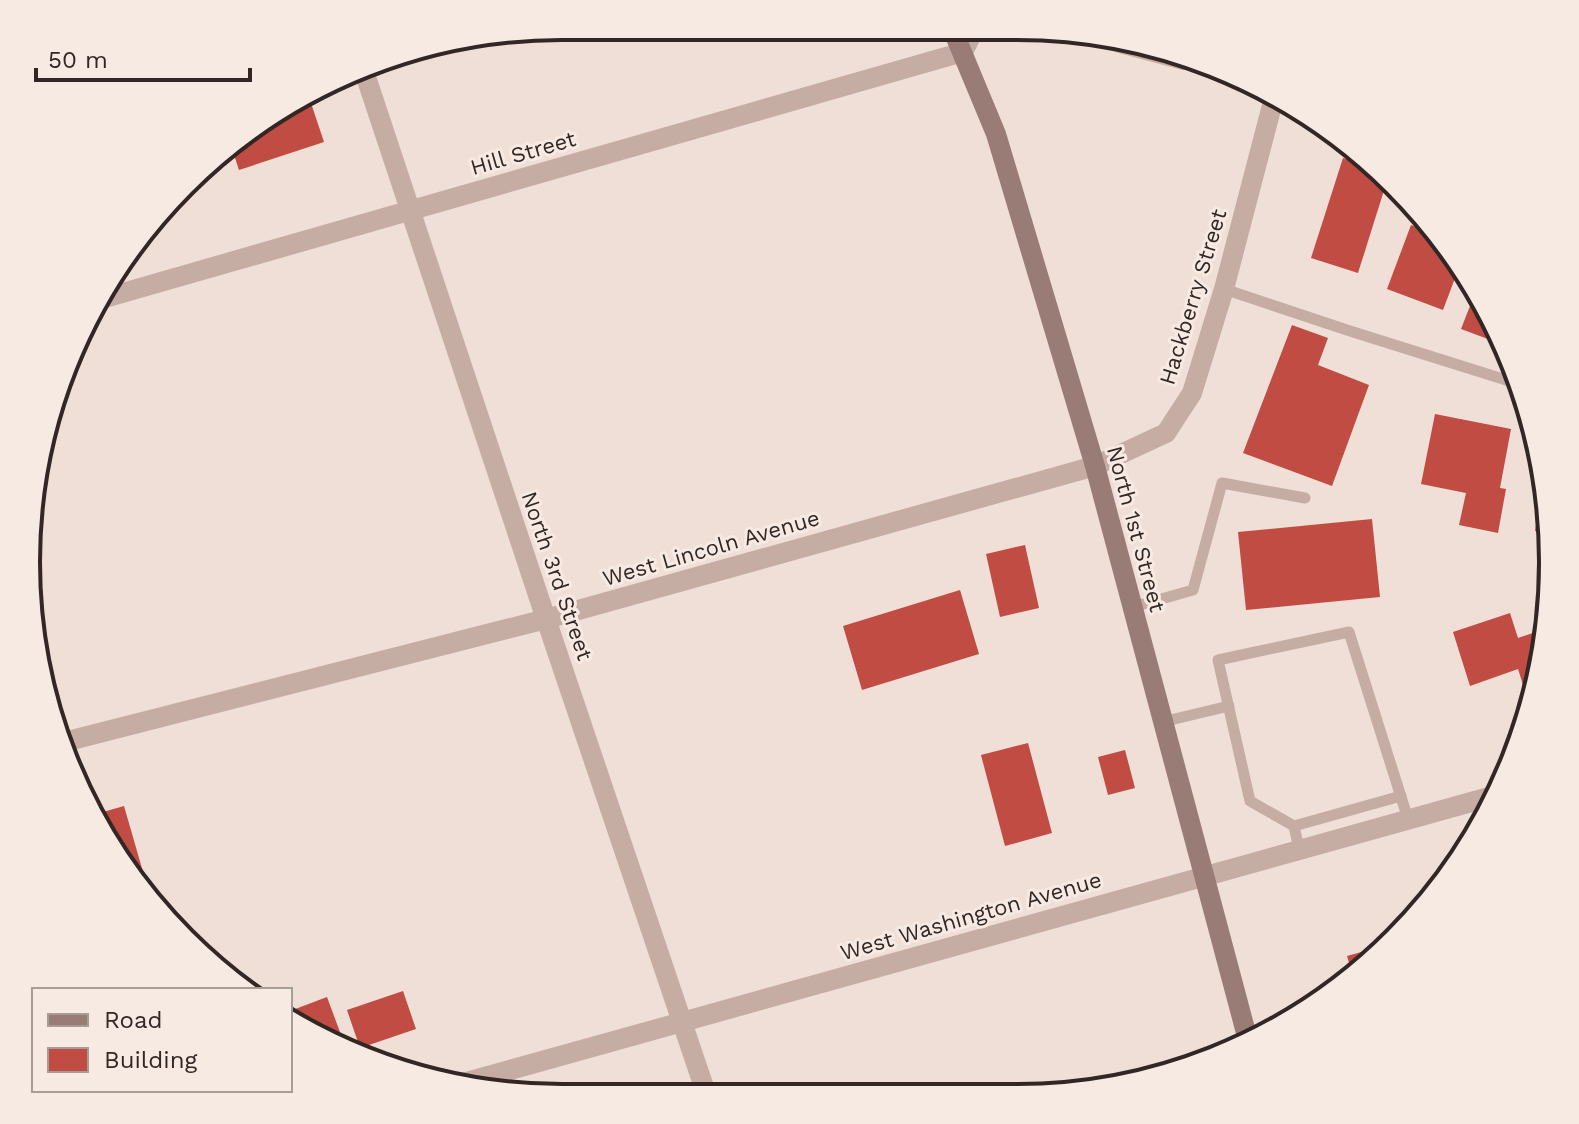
<svg xmlns="http://www.w3.org/2000/svg" width="1579" height="1124" viewBox="0 0 1579 1124" font-family="'Work Sans',sans-serif">
<style>
.building{fill:#c04c44}
.lines{fill:none;stroke-linecap:round;stroke-linejoin:round}
.lane{stroke:#c6ada4;stroke-width:11}
.street{stroke:#c6ada4;stroke-width:20}
.secondary{stroke:#997c76;stroke-width:20}
.labels{text-anchor:middle;dominant-baseline:central;stroke-width:6;stroke-linejoin:round;paint-order:stroke}
.street-label{font-size:22px;fill:#322725;stroke:#f7eae3}
.rim{fill:none;stroke:#322725;stroke-width:4}
</style>
<rect width="100%" height="100%" fill="#efdfd7"/>
<g class="building">
<path d="M309,97L324,142L239,170L231,146L265,116Z"/>
<path d="M1343,158L1369,166L1387,181L1358,273L1311,258Z"/>
<path d="M1411,225L1439,236L1460,265L1443,310L1387,289Z"/>
<path d="M1477,288L1481,294L1504,345L1461,329Z"/>
<path d="M1292,325L1328,338L1318,365L1369,385L1332,486L1243,453Z"/>
<path d="M1435,414L1511,429L1500,488L1506,489L1498,533L1459,525L1466,493L1421,484Z"/>
<path d="M1544,474L1548,492L1550,534L1535,531Z"/>
<path d="M1372,519L1380,597L1246,610L1238,532Z"/>
<path d="M1025,545L1039,608L1000,617L986,554Z"/>
<path d="M960,590L979,654L862,690L843,626Z"/>
<path d="M1510,613L1518,638L1547,628L1535,699L1528,701L1518,669L1470,686L1453,632Z"/>
<path d="M1028,743L1052,833L1005,846L981,755Z"/>
<path d="M1125,750L1135,788L1108,795L1098,757Z"/>
<path d="M124,806L152,903H151L96,814Z"/>
<path d="M1390,944L1370,965L1353,977L1347,956Z"/>
<path d="M403,991L416,1029L360,1048L347,1010Z"/>
<path d="M327,997L347,1051L325,1043L290,1021V1011Z"/>
</g>
<g class="lines">
<g class="lane">
<path d="M1224,289L1350,331L1522,385"/>
<path d="M1133,607L1193,590L1222,483L1305,498"/>
<path d="M1162,722L1229,706"/>
<path d="M1294,826L1401,796"/>
<path d="M1299,849L1294,826L1250,801L1218,660L1349,632L1408,819"/>
</g>
<g class="street">
<path d="M1094,36L1184,60"/>
<path d="M364,71L546,619L707,1096"/>
<path d="M98,300L963,52L972,34"/>
<path d="M60,743L546,619L1095,466L1166,433L1192,393L1224,289L1275,94"/>
<path d="M456,1085L1500,794"/>
</g>
<path class="secondary" d="M954,33L996,134L1095,466L1249,1044"/>
</g>
<g class="labels">
<g class="street-label">
<text transform="translate(523 153) rotate(-16)">Hill Street</text>
<text transform="translate(1193 297) rotate(-73)">Hackberry Street</text>
<text transform="translate(1136 529) rotate(75)">North 1st Street</text>
<text transform="translate(711 548) rotate(-16)">West Lincoln Avenue</text>
<text transform="translate(557 576) rotate(71)">North 3rd Street</text>
<text transform="translate(971 916) rotate(-16)">West Washington Avenue</text>
</g>
</g>
<path d="M0 0H1579V1124H0ZM562 40H1017A522 522 0 0 1 1539 562V562A522 522 0 0 1 1017 1084H562A522 522 0 0 1 40 562V562A522 522 0 0 1 562 40Z" fill="#f7eae3" fill-rule="evenodd"/>
<path class="rim" d="M562 40H1017A522 522 0 0 1 1539 562V562A522 522 0 0 1 1017 1084H562A522 522 0 0 1 40 562V562A522 522 0 0 1 562 40Z"/>
<rect x="32" y="988" width="260" height="104" fill="#f7eae3" stroke="#a89c97" stroke-width="2"/>
<rect x="48" y="1014" width="40" height="12" fill="#997c76" stroke="#a89c97" stroke-width="2"/>
<text x="104" y="1028" font-size="24" fill="#322725">Road</text>
<rect x="48" y="1048" width="40" height="24" fill="#c04c44" stroke="#a89c97" stroke-width="2"/>
<text x="104" y="1068" font-size="24" fill="#322725">Building</text>
<path d="M36 68v12h214v-12" fill="none" stroke="#322725" stroke-width="4"/>
<text x="48" y="68" font-size="24" fill="#322725" stroke="#f7eae3" stroke-width="6" paint-order="stroke">50 m</text>
</svg>
